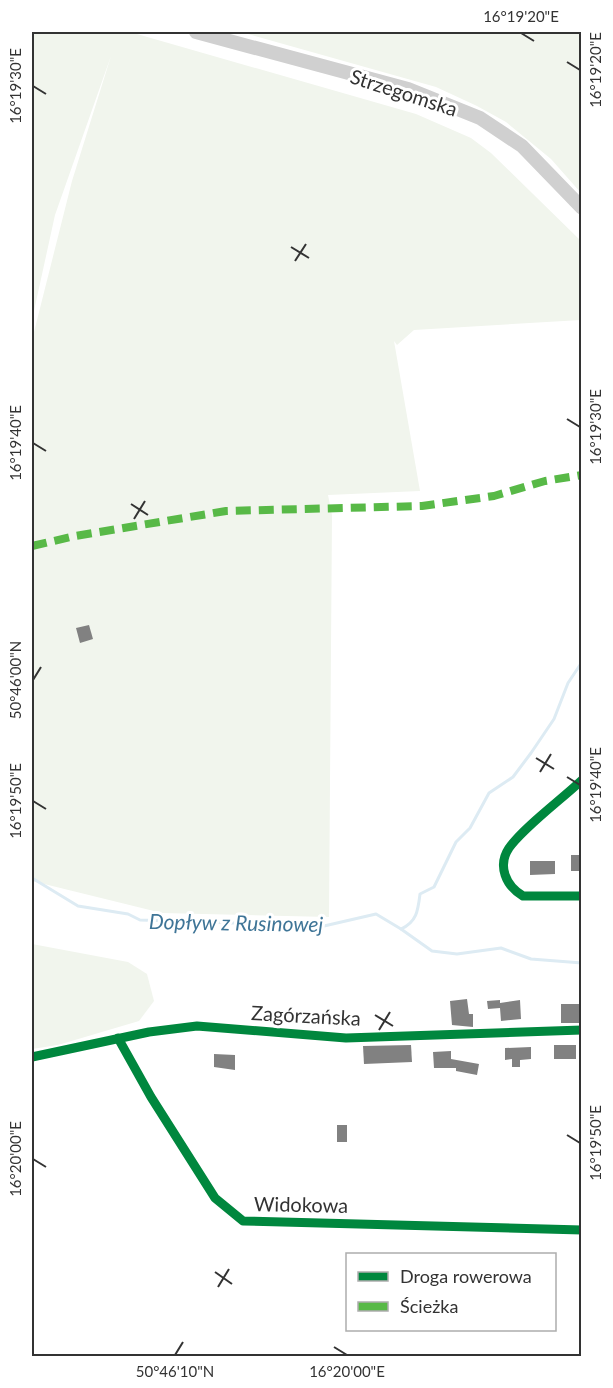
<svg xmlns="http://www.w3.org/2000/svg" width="613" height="1388" viewBox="0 0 613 1388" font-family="Lato,sans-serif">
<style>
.green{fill:#f1f5ed}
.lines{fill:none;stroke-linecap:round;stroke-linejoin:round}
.stream{stroke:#ddebf3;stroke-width:3}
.building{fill:#818181}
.minor{stroke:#d7d7d7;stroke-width:9}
.secondary{stroke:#d0d0d0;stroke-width:14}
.quiet{stroke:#58b947;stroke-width:8;stroke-dasharray:15 8;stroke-linecap:butt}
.cycleway-casing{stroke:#fff;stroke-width:13}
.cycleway{stroke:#00873e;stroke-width:9}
.ticks{fill:none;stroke:#333;stroke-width:2}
.labels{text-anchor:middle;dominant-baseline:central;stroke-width:6;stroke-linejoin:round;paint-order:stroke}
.street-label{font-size:20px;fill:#333;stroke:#fff}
.water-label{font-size:21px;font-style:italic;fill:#3f7597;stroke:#fff}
.neatline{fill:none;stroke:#333;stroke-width:2}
.ticks-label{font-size:15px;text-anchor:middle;fill:#333}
</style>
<rect width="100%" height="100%" fill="#fff"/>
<g class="green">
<path d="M32,32H130L416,114L471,138L491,153L581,241V320L414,330L397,345L394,341L420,491L328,495L332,515L329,917L162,913L32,881V340L72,181L111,56L55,215L32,320Z"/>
<path d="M241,32H581V193L551,159L506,122L477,106L436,87Z"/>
<path d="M32,944L128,962L147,974L154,1001L139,1021L58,1045L32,1049Z"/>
</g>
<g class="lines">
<g class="stream">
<path d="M32,878L78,906L128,914L140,920L324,926L376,914L401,929C417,922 418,910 420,894L434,887L456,842L470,828L489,793L513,777L531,753L554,719L568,683L582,662"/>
<path d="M401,929L432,951L457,954L501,948L531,959L582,963"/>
</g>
</g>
<g class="building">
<path d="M89,625L93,639L80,643L76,628Z"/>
<rect x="571" y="855" width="11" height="16"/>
<path d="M530,861H555V874L530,875Z"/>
<path d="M467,999L469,1014H473V1027L452,1025L450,1001Z"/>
<path d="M500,1000V1003L520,1000L521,1019L501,1021L500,1008L488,1009L487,1001Z"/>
<rect x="561" y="1004" width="21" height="19"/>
<path d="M411,1045L412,1062L364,1064L363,1046Z"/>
<rect x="554" y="1045" width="22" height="14"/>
<path d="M531,1047V1059L520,1060V1067H512V1059L505,1060V1048Z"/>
<path d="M451,1051V1059L479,1064L477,1075L456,1071V1068H434L433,1052Z"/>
<path d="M214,1054L235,1055V1070L214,1067Z"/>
<rect x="337" y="1125" width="10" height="17"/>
</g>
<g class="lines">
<g class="minor">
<path d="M582,780C562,799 524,827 509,848C497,866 506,886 523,896H582"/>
<path d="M118,1038L151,1097L215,1198L243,1221L582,1230"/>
<path d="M32,1057L149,1032L197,1026L346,1038L582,1030"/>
</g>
<path class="secondary" d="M196,32L408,89L480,118L522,146L582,208"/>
<path class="quiet" d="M32,546L75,536L226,511L422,506L494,496L545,481L582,475"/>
<g class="cycleway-casing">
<g id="cycleway">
<path d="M582,780C562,799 524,827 509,848C497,866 506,886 523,896H582"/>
<path d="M118,1038L151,1097L215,1198L243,1221L582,1230"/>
<path d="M32,1057L149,1032L197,1026L346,1038L582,1030"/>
</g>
</g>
<use href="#cycleway" class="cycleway"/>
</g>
<path class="ticks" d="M521,33L534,41M567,62L580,70M33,86L46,94M291,247L309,258M295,261L306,244M567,419L580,427M33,443L46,451M131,504L148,515M134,519L145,501M33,680L41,667M536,758L554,769M540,772L551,754M567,777L580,785M33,801L46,809M375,1015L393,1026M379,1030L390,1012M567,1135L580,1143M33,1159L46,1167M215,1272L232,1284M218,1287L229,1269M334,1347L347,1355M175,1355L183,1342"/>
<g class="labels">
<g class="street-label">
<text transform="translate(404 92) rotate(18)">Strzegomska</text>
<text transform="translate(306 1015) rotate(3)">Zagórzańska</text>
<text transform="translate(301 1204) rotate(1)">Widokowa</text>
</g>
<g class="water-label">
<text transform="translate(236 922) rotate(1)">Dopływ z Rusinowej</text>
</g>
</g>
<rect width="613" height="1388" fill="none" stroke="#ffffff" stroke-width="66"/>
<rect x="346" y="1253" width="210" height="78" fill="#ffffff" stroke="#adadad" stroke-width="1.5"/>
<rect x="358" y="1272" width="30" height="9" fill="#00873e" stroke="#adadad" stroke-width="1.5"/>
<text x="400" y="1283" font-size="18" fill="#333333">Droga rowerowa</text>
<rect x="358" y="1302" width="30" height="9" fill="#58b947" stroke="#adadad" stroke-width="1.5"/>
<text x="400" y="1313" font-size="18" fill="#333333">Ścieżka</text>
<rect x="33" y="33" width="547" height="1322" class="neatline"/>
<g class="ticks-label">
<text x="521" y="22">16°19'20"E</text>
<text transform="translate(596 70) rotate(-90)" y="5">16°19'20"E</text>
<text transform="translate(16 86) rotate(-90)" y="5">16°19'30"E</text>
<text transform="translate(596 427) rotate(-90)" y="5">16°19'30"E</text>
<text transform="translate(16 443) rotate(-90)" y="5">16°19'40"E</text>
<text transform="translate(16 680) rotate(-90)" y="5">50°46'00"N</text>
<text transform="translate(596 785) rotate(-90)" y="5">16°19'40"E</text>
<text transform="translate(16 801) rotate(-90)" y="5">16°19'50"E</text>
<text transform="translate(596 1143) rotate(-90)" y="5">16°19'50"E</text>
<text transform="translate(16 1159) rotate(-90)" y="5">16°20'00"E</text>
<text x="175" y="1377">50°46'10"N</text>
<text x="347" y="1377">16°20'00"E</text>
</g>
</svg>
